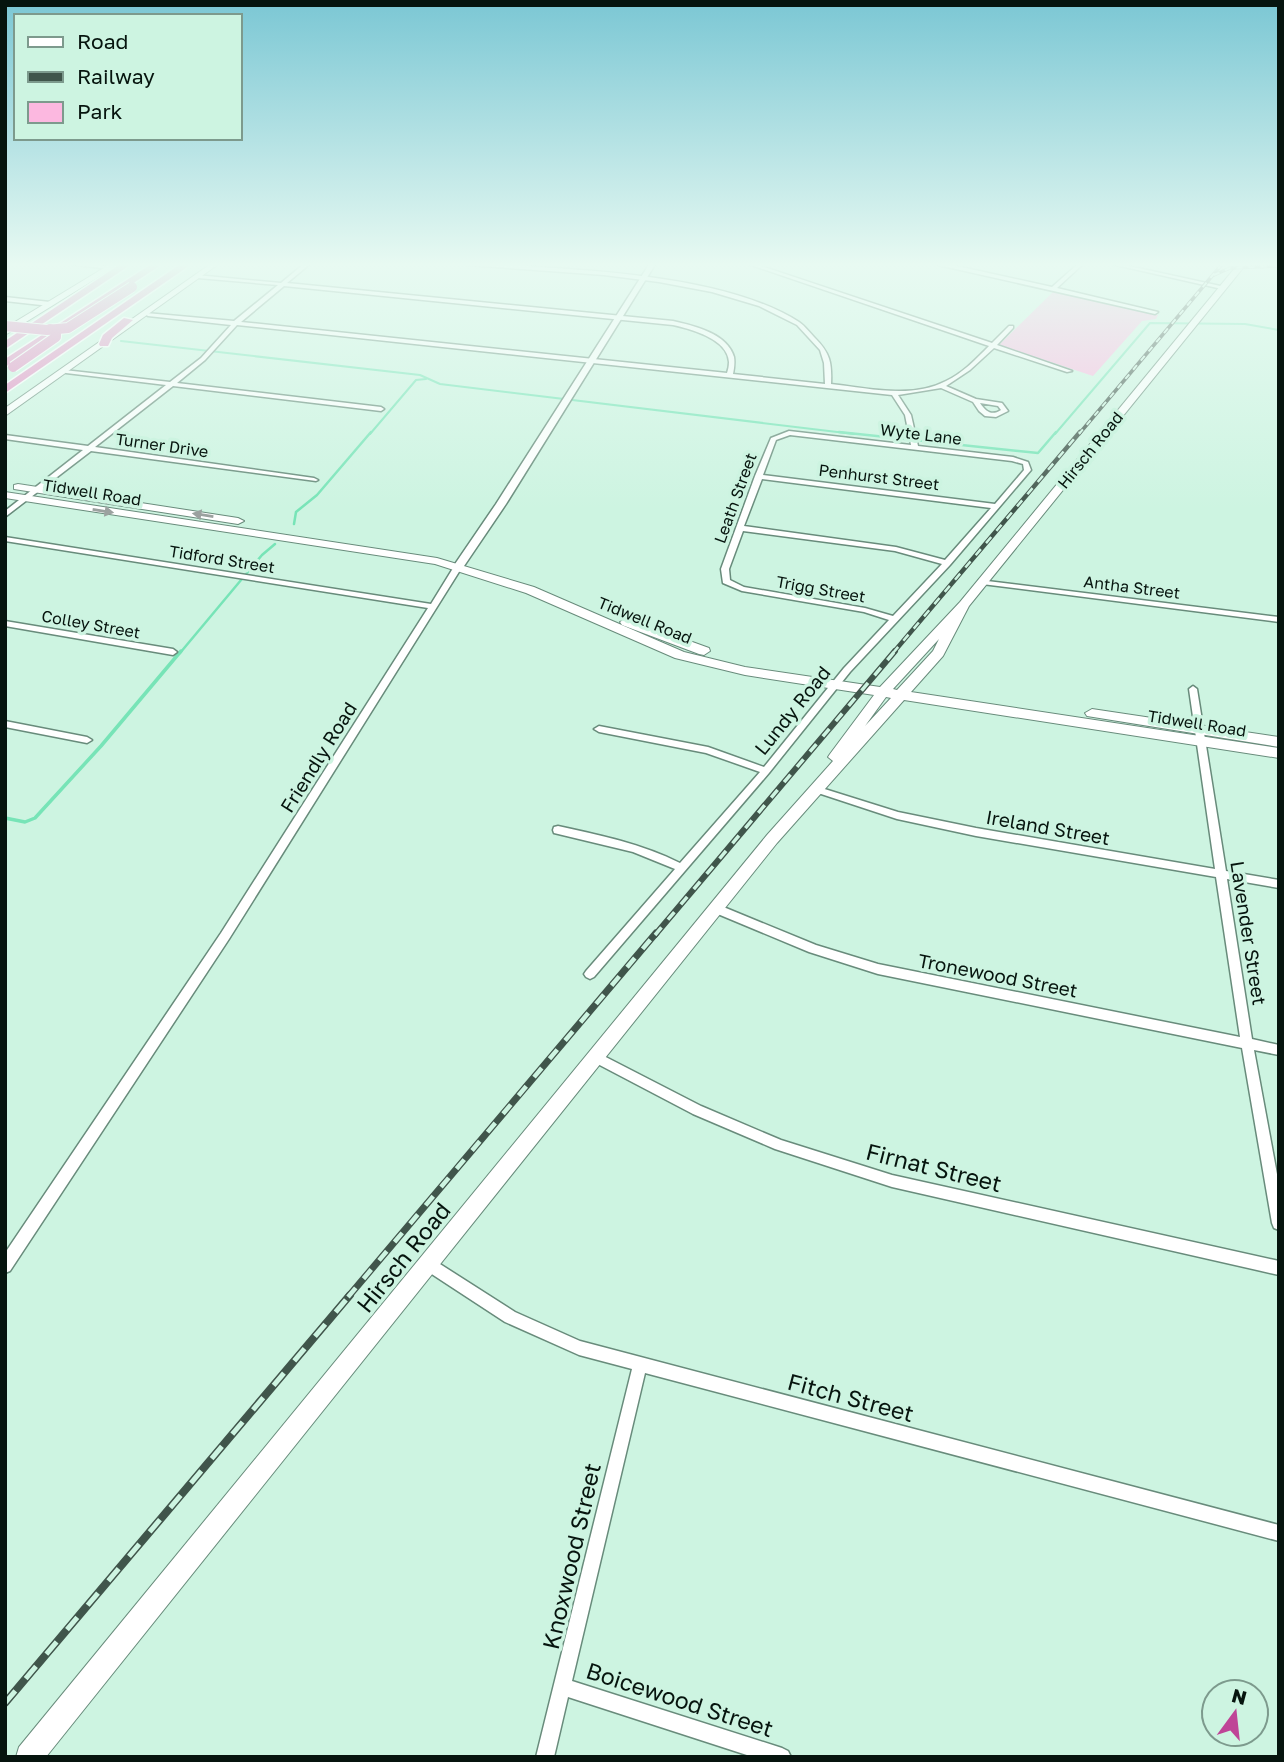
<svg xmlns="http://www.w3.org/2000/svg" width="1284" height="1762" viewBox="0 0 1284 1762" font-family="'Golos Text',sans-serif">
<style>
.green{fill:#fcb8e0}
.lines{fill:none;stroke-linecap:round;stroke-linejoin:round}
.stream-far2{stroke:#77e4b7;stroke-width:2}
.stream-far1{stroke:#77e4b7;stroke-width:2.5}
.stream{stroke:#77e4b7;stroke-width:3.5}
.minor-casing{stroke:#688b7b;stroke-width:3}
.tertiary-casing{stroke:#688b7b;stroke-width:3}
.secondary-casing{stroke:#688b7b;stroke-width:2}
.motorway-casing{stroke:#fff;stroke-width:3}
.minor{fill:#fff;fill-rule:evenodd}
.tertiary{fill:#fff;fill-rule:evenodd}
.secondary{fill:#fff;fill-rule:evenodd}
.motorway{fill:#e48ac2;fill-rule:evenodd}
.rail-far4-casing{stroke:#40554b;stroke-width:3.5}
.rail-far3-casing{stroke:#40554b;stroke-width:4.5}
.rail-far2-casing{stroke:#40554b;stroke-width:6}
.rail-far1-casing{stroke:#40554b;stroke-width:7}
.rail-casing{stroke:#40554b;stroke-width:8}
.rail-far4{stroke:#cdf4e1;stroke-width:2;stroke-dasharray:6;stroke-linecap:butt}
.rail-far3{stroke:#cdf4e1;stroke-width:2.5;stroke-dasharray:8;stroke-linecap:butt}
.rail-far2{stroke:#cdf4e1;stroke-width:3.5;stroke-dasharray:10;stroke-linecap:butt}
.rail-far1{stroke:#cdf4e1;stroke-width:4.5;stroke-dasharray:12;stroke-linecap:butt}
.rail{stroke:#cdf4e1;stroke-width:5;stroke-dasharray:16;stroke-linecap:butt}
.motorway-bridge-casing{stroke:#fff;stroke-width:12;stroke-linecap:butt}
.motorway-bridge{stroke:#e48ac2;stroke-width:10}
.oneway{fill:#9ba19f}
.labels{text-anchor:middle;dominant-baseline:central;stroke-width:7;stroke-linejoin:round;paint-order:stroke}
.far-street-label{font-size:16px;fill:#06140e;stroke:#cdf4e1}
.street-label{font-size:19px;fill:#06140e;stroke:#cdf4e1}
.near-street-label{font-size:23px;fill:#06140e;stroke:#cdf4e1}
</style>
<rect width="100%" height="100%" fill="#cdf4e1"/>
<path class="green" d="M1053,292L1158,315L1156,319L1142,321L1093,376L999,345Z"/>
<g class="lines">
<g class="stream-far2">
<path d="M121,341L420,375L440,384L854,434"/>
<path d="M370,434L416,380L426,379"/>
<path d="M1055,434L1150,323L1245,324L1279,330"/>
</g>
<g class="stream-far1">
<path d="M839,432L1038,453L1056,432"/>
<path d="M294,524L296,512L317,495L371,432"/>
<path d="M180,653L262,555L275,544"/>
</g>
<path class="stream" d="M5,818L25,822L35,818L101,746L181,651"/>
<g class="minor-casing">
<g id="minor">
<path d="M61,263H76L112,267L109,269Z"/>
<path d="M305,263H311L287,283L673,321C694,326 727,333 734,357C735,363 734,369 733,374L825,384L824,363L820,350L797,325L759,306L712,292L659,282L604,275L468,265L465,263C489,261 515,265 540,267C616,272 733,280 799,322C805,326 809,332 814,337C830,353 832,362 831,384C868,388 912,399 946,381C963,373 976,359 989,346L745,263H752L992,343L1009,326H1013V328L997,345L1072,371L1067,372L994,348L970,370L946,386L976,399L1002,403L1008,411L996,417L985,416L979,411L973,402L941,388L898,395L911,415L918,446L1013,457L1028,462L1031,470L950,565L850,672L769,773L594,977L590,979L586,977L584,974L586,971L675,869L633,852L554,833L553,830L554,827L558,826C600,835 642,844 680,863L760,772L706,753L599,732L594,729L599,726L708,747L764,767L844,668L889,620L864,612L742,591L723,583L721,569L755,476L771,438L789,431L911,445L905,415L892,395L237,325L205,360L177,383L381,407L384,409L381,411L173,386L95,447L314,478L318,480L316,481L91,451L5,517V511L83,450L5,439V435L88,446L166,385L66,373L63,371L64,370L170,382L201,358L231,325L148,316L145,314L146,313L234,321L278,285L198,278L196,275L281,283ZM284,286L673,325C691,329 728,339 729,362C729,366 728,370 727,373L241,322ZM980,403L998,406L1001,410C992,416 986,412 980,403ZM790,435L1012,461L1023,464L1024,470L995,504L763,475L776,440ZM762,479L991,508L945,560L896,547L744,526ZM743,531L895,551L942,564L893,616L865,608L744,587L730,580L729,569Z"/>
<path d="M936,263H943L1052,287L1079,263H1084L1057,288L1158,312L1155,314L938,265Z"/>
<path d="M1107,263H1115L1225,287L1222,289Z"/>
<path d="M5,297L50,302L53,304L50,306L5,301Z"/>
<path d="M5,537L431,604L455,565H458L462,567L229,939L10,1271L5,1273V1253L221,933L428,608L5,541Z"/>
<path d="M979,580L1279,617V622L982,584H979Z"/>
<path d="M5,621L173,649L177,652L173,655L5,626Z"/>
<path d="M1193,686L1197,689L1226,871L1279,880V888L1227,879L1252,1039L1279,1045V1055L1254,1050L1279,1185V1230L1274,1228L1272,1223L1242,1048L878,974L809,952L713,912L712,909L713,906H721L816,945L878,964L1240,1037L1216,877L976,836L897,819L812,791L810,789L815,786L898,812L976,828L1215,869L1189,689Z"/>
<path d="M5,721L87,737L92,740L87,743L5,727Z"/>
<path d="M596,1052L701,1106L781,1140L892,1175L1279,1261V1275L892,1187L775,1149L693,1114L592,1061L590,1057L592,1053Z"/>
<path d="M429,1257L515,1312L580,1341L1279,1525V1541L645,1373L572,1681L782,1748L788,1751L791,1757H753L568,1697L554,1757H536L632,1369L579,1355L505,1322L424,1269L422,1264L424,1259Z"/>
</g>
</g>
<g class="tertiary-casing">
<path id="tertiary" d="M650,263H656L506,504L462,569H454L453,567L496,504Z"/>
</g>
<g class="secondary-casing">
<g id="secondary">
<path d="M112,263H121L5,335V328Z"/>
<path d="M212,263H220L5,416V408Z"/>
<path d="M1239,263H1247L969,606L943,656L911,692L1279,748V758L904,700L777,843L46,1757H16L19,1747L767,835L833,761L828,757L830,754L874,695L745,675L675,658L526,593L435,564L5,498V492L437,558L534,587L684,652L745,667L880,687L960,602ZM939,639L933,651L897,690L893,689ZM886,697L891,698L865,726Z"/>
<path d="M18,484L238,518L244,521L238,524L14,489V485Z"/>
<path d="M626,618L709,648L710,651L704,655L699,654L622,625L620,622Z"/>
<path d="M1092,709L1279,737V747L1087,716L1085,713Z"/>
</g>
</g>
<g class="motorway-casing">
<g id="motorway">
<path d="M122,263H133L5,349V341Z"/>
<path d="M153,263H164L5,367V359Z"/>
<path d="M182,263H193L5,393V385Z"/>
<path d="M124,318L133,320L112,338L108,346H100L99,344L103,335Z"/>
</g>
</g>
<use href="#minor" class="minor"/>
<use href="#tertiary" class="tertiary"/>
<use href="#secondary" class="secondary"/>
<use href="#motorway" class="motorway"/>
<g class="rail-far4-casing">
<g id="rail-far4">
<path d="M1214,275L1230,268L1279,266"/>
<path d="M1079,434L1223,263"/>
</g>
</g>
<g class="rail-far3-casing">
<path id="rail-far3" d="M893,653L1080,432"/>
</g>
<g class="rail-far2-casing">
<path id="rail-far2" d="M655,935L895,651"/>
</g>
<g class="rail-far1-casing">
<path id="rail-far1" d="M348,1297L656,933"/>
</g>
<g class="rail-casing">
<path id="rail" d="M5,1703L350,1295"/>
</g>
<use href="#rail-far4" class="rail-far4"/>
<use href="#rail-far3" class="rail-far3"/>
<use href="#rail-far2" class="rail-far2"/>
<use href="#rail-far1" class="rail-far1"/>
<use href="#rail" class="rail"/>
<g class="motorway-bridge-casing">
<g id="motorway-bridge">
<path d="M5,326L47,330L68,328L132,287"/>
<path d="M13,367L56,337V331L50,329"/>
</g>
</g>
<use href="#motorway-bridge" class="motorway-bridge"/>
</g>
<defs><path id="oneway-solid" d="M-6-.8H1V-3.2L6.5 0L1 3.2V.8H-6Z" transform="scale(1.75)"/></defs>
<g class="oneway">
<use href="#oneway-solid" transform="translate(103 511) rotate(9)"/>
<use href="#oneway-solid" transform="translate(203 515) rotate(-171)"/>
</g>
<linearGradient id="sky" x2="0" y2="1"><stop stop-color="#7bc7d4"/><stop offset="0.52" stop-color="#e8faf2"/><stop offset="1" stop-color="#e8faf2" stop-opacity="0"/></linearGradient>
<rect width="1284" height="509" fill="url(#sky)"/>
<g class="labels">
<g class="far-street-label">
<text transform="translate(921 434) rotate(7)">Wyte Lane</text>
<text transform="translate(162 445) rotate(8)">Turner Drive</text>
<text transform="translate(1090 450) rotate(-51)">Hirsch Road</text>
<text transform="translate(879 477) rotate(7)">Penhurst Street</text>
<text transform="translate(92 492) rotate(9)">Tidwell Road</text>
<text transform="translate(735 498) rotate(-70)">Leath Street</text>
<text transform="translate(222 559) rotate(9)">Tidford Street</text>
<text transform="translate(1132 587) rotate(7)">Antha Street</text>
<text transform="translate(821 589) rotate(10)">Trigg Street</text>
<text transform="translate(645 620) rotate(22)">Tidwell Road</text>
<text transform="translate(91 624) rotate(10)">Colley Street</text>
<text transform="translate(1197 723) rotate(9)">Tidwell Road</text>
</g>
<g class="street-label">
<text transform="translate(792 710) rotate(-51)">Lundy Road</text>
<text transform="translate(318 757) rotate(-58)">Friendly Road</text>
<text transform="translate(1048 827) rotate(10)">Ireland Street</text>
<text transform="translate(1249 933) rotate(81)">Lavender Street</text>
<text transform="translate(998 975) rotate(11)">Tronewood Street</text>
</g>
<g class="near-street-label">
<text transform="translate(934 1167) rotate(14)">Firnat Street</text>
<text transform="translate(403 1257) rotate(-51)">Hirsch Road</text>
<text transform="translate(851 1397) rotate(15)">Fitch Street</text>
<text transform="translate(571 1556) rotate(-77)">Knoxwood Street</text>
<text transform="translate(680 1699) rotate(18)">Boicewood Street</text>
</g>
</g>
<rect width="1284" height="1762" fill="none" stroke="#06140e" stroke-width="14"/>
<rect x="14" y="14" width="228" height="126" fill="#cdf4e1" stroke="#7d9a8d" stroke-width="2"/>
<rect x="28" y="37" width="35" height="10" fill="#ffffff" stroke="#7d9a8d" stroke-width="2"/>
<text x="77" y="49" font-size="21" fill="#06140e">Road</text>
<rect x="28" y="72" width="35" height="10" fill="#40554b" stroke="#7d9a8d" stroke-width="2"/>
<text x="77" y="84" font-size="21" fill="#06140e">Railway</text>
<rect x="28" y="102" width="35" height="21" fill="#fcb8e0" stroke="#7d9a8d" stroke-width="2"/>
<text x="77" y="119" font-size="21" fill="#06140e">Park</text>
<g transform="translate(1235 1713) rotate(15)"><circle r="33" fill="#cdf4e1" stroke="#7d9a8d" stroke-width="2"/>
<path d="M0-5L12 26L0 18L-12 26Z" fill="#bf4597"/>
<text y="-10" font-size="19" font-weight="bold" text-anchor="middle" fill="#06140e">N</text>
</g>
</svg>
